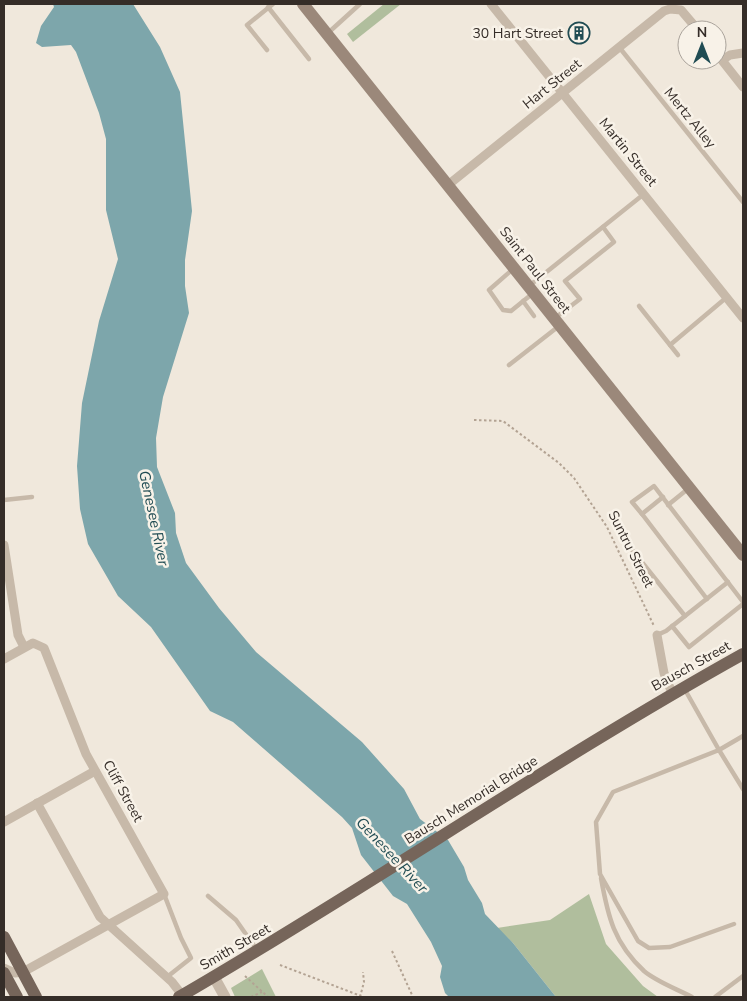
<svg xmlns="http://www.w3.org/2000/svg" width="747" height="1001" viewBox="0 0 747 1001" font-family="'Nunito Sans',sans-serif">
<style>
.green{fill:#b0be9d}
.water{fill:#7da6ab}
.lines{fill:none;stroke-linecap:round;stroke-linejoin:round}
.path{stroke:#b3a393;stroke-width:2;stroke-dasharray:2.5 2.5;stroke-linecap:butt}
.service{stroke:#c7b9a9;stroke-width:4.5}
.minor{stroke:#c7b9a9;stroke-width:9}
.tertiary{stroke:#c7b9a9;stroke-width:11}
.secondary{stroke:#9b887a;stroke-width:12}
.primary{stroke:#76655a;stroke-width:12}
.labels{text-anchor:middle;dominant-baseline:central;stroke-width:5;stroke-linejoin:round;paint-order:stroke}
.poi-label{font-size:14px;fill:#352d28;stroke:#f8f2e8;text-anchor:end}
.street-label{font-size:14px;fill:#352d28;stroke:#f8f2e8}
.water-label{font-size:15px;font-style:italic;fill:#204c53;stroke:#f8f2e8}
</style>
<rect width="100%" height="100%" fill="#f0e8dc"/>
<g class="green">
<path d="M384,4H401L353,42L347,34Z"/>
<path d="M589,894L606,944L643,986L658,997H556L513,943L497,928L550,920Z"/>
<path d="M262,969L276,997H235L231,988Z"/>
</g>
<path class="water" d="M53,4H133L160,47L180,92L189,181L192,211L185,260V286L189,313L163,397L156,438L157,467L175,513L176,533L186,563L219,608L256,652L362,742L404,789L420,819L448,840L464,867L468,880L482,903L485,914L513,943L556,997H449L445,993L440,977L442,966L431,942L407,904L393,896L361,855L352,828L342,817L233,722L210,711L151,627L118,596L88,544L80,509L77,466L82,403L99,321L118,259L106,210V139L99,113L76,52L71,45L42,47L36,43L41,26L54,7Z"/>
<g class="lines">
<g class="path">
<path d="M474,420L503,421L559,463L574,478L607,527L654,626"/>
<path d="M392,951L413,997"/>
<path d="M280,965L361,996"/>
<path d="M245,976L268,997"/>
<path d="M251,997L262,992"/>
<path d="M360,997L364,982L363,972"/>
</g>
<g class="service">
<path d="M268,7L309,59"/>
<path d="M328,33L360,4"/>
<path d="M619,47L743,202"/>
<path d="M267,50L247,25L273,4"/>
<path d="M513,269L489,290L503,310L511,311L532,294"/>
<path d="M529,286L644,194"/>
<path d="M523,301L534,316"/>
<path d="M639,306L670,345"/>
<path d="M555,318L580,299L565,281L614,242L603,227"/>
<path d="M678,355L670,345L727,297"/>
<path d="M509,365L559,326"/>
<path d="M663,497L642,514L707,599"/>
<path d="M4,500L32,497"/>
<path d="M668,505L689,488"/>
<path d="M642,514L632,502L654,486L743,602"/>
<path d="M623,528L629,546L685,616"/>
<path d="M672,626L689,647L743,604"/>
<path d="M657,635L666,631L728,582"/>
<path d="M684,688L719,750L743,736"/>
<path d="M601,878C608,917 614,943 644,971C657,982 677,989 692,997"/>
<path d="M164,894L181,938L191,958L167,977"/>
<path d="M208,896L236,920L257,950"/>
<path d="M734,924L670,947L649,948L638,941L600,874L596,822L613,792L719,750L743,789"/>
<path d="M715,997L743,976"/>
</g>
<g class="minor">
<path d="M491,4L743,318"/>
<path d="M717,54L743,87"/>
<path d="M722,60L730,55L743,53"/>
<path d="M448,185L664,11L670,9L681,10L698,30"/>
<path d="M4,545L18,635L24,647"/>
<path d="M657,635L664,673L672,693"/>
<path d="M4,659L33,643L44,648L86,754L164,894L23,972L15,973L4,968"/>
<path d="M37,803L100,917L172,982L182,995"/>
<path d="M4,822L95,771"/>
</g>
<path class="tertiary" d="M214,977L225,997"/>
<path class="secondary" d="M303,4L743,555"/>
<g class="primary">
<path d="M4,937L36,997"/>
<path d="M4,973L17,997"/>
<path d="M179,997C369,887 551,761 743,654"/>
</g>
</g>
<defs>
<g id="building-ring" transform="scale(1.125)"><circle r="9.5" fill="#f8f2e8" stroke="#204c53" stroke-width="1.5"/><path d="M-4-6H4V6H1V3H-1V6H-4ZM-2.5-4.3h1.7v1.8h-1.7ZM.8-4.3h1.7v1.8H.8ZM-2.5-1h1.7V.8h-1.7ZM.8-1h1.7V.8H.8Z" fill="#204c53"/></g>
</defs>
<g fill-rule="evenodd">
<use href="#building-ring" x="579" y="33"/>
</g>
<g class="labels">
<g class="poi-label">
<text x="563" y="33">30 Hart Street</text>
</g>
<g class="street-label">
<text transform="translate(552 84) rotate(-39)">Hart Street</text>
<text transform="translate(690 118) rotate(51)">Mertz Alley</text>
<text transform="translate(628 152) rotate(51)">Martin Street</text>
<text transform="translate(535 270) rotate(52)">Saint Paul Street</text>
<text transform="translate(631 549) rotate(63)">Suntru Street</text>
<text transform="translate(691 666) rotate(-29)">Bausch Street</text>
<text transform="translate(123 791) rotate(61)">Cliff Street</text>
<text transform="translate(471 800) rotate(-32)">Bausch Memorial Bridge</text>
<text transform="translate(235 947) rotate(-30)">Smith Street</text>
</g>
<g class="water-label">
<text transform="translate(154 518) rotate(78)">Genesee River</text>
<text transform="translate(392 855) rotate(47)">Genesee River</text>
</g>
</g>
<rect width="747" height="1001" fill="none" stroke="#352d28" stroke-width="10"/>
<g transform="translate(702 45)"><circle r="24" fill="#f8f2e8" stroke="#aaa39b"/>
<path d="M0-4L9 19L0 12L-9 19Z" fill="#204c53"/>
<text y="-8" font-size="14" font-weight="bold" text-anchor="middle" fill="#352d28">N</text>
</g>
</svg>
